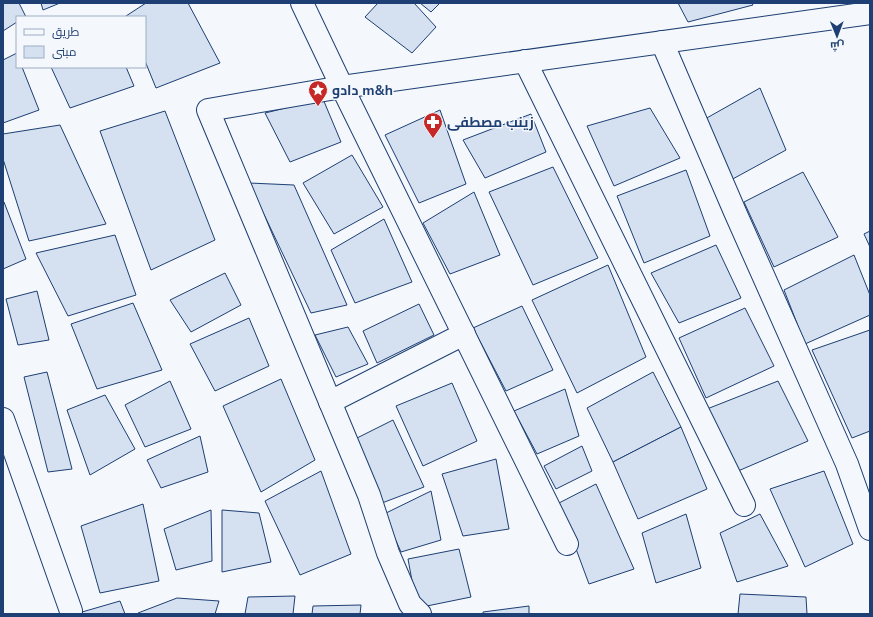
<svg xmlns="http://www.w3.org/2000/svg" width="873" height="617" viewBox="0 0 873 617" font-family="'Nunito Sans',Cairo,sans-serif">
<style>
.building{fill:#d5e0f0;stroke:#1d3f73}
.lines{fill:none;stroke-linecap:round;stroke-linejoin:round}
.minor-casing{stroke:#1d3f73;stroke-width:24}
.minor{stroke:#f4f7fb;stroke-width:22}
.labels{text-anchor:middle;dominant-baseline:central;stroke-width:3;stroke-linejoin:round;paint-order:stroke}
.poi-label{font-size:14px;font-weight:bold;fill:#1d3f73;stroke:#f4f7fb;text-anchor:start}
</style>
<rect width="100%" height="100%" fill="#f4f7fb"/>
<g class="building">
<path d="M3,3H19L26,17H17V22L3,31Z"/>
<path d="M41,3H60L43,10Z"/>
<path d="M146,3H188L220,63L156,88L145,61V17H127L126,16Z"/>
<path d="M378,3H414L436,27L412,53L365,17Z"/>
<path d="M420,3H440L431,12Z"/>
<path d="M678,3H752L753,5L688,22Z"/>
<path d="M17,53V67H22L39,110L3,123V60Z"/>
<path d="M51,67H126L134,86L70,108Z"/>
<path d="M760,88L786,150L729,181L705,119Z"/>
<path d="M323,99L341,142L290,162L265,113Z"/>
<path d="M650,108L680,158L614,186L587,126Z"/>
<path d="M440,110L466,184L419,203L385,135Z"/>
<path d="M165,111L215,240L151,270L100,131Z"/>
<path d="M531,114L546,152L485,178L463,140Z"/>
<path d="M60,125L106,224L29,241L3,159V134Z"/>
<path d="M352,155L383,207L334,234L303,183Z"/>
<path d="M553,167L598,258L533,285L489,192Z"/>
<path d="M686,170L710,236L644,263L617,196Z"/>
<path d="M803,172L838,237L774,267L744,202Z"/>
<path d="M249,183L294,185L347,305L311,313Z"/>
<path d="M474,192L500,255L450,274L423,223Z"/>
<path d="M4,202L26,259L3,269V203Z"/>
<path d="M384,219L412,282L355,303L331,250Z"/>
<path d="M870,231V247L864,234Z"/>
<path d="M115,235L136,295L68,316L36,253Z"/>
<path d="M716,245L741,298L679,323L651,273Z"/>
<path d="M854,255L870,295V315L805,344L784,290Z"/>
<path d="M608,265L646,357L577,393L532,300Z"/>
<path d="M225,273L241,305L191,332L170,300Z"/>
<path d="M37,291L49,340L18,345L6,299Z"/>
<path d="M133,303L162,370L97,389L71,324Z"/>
<path d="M419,304L434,335L377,363L363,331Z"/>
<path d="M522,306L553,370L506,391L473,328Z"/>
<path d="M745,308L774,366L706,398L679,338Z"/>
<path d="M249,318L269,366L215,391L190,344Z"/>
<path d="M348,327L368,364L336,377L315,335Z"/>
<path d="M870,330V431L852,438L812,350Z"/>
<path d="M47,372L72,469L48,472L24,377Z"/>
<path d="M653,372L681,427L613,462L587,408Z"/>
<path d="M281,379L315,460L261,492L223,406Z"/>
<path d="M170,381L191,429L145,447L125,405Z"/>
<path d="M778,381L808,441L738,471L707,409Z"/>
<path d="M452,383L477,441L423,466L396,406Z"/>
<path d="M565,389L579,436L537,454L514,411Z"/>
<path d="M105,395L135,449L90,475L67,410Z"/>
<path d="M393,420L424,487L382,503L355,439Z"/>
<path d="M681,427L707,489L638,519L613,462Z"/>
<path d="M200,436L208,472L161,488L147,460Z"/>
<path d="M582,446L592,471L556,489L544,466Z"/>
<path d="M496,459L509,529L463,536L442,474Z"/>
<path d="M321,471L351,554L300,575L265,501Z"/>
<path d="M824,471L853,544L805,567L770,489Z"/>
<path d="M596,484L634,569L589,584L559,503Z"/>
<path d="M431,491L441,540L401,552L384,514Z"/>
<path d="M143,504L159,581L100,593L81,526Z"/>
<path d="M211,510L212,561L176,570L164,529Z"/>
<path d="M222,510L259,513L271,562L222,572Z"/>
<path d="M686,514L701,568L656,583L642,533Z"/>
<path d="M760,514L788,566L737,582L720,533Z"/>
<path d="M459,549L471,597L417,608L408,559Z"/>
<path d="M740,594L806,597L807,614H738Z"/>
<path d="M295,596L293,614H245L248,597Z"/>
<path d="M177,598L219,601L215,614H139L138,613Z"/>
<path d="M120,601L125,614H83L82,612Z"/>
<path d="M361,605L360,614H312L313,606Z"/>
<path d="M529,606V614H483V612Z"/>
</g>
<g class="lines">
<g class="minor-casing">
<g id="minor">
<path d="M302,3L342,87L567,544"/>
<path d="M662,42L735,212L847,464L870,529"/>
<path d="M525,61L744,505"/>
<path d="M330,402L464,334"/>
<path d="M3,419L71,611"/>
<path d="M420,614L410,604L388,553L369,495L208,110L342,87L870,13"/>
</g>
</g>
<use href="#minor" class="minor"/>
</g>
<defs>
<g id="sight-pin" transform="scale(1)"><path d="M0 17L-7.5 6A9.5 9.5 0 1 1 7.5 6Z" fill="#c62828" stroke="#f4f7fb"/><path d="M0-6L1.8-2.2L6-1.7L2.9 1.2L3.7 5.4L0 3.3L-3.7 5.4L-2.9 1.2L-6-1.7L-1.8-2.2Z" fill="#fff"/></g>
<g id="pharmacy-pin" transform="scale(1)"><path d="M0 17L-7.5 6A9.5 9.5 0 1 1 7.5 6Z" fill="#c62828" stroke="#f4f7fb"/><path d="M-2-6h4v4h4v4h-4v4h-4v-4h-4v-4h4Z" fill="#fff"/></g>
</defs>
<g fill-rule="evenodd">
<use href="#sight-pin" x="318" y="90"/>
<use href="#pharmacy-pin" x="433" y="122"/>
</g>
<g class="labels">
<g class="poi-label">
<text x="332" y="90">دادو m&amp;h</text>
<text x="447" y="122">زينب مصطفى</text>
</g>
</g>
<rect width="873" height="617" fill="none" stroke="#1d3f73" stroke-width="8"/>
<rect x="16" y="16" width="130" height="52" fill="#f4f7fb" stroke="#9eadc5"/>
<rect x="24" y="29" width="20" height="6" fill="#f4f7fb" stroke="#9eadc5"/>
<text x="52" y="36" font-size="12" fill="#1d3f73">طريق</text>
<rect x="24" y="46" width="20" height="12" fill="#d5e0f0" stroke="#9eadc5"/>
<text x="52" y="56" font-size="12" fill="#1d3f73">مبنى</text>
<g transform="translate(837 36) rotate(179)" stroke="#f4f7fb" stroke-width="3" paint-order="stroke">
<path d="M0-3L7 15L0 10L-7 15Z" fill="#1d3f73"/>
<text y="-6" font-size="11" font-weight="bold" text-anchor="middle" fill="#1d3f73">ش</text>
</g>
</svg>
